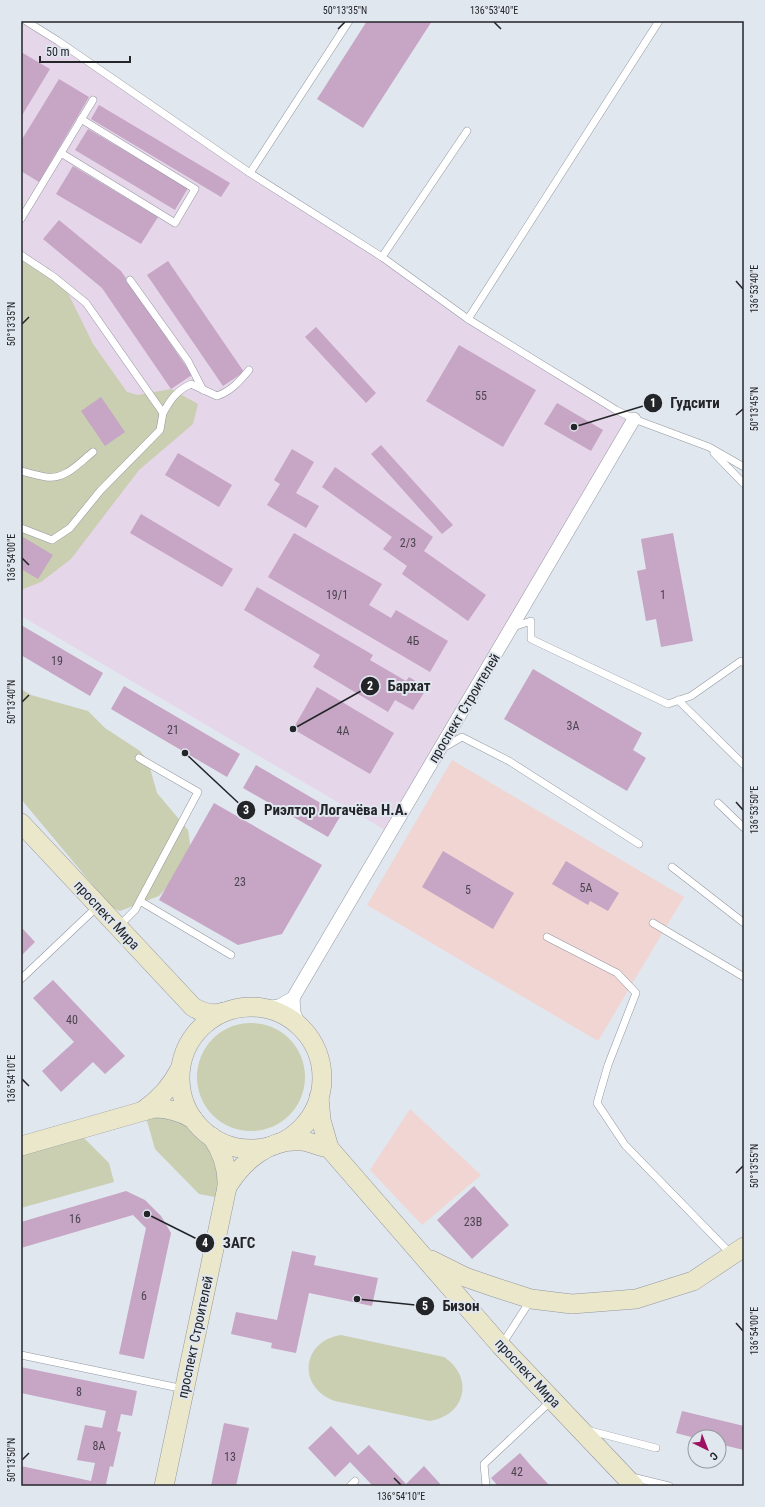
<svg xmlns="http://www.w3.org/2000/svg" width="765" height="1507" viewBox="0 0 765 1507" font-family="'Roboto Condensed',sans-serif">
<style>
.commercial{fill:#f0d5d3}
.industrial{fill:#e6d6e9}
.green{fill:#c9cfb0}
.building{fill:#c6a5c5}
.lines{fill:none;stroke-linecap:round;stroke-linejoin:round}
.lane-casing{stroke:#92979f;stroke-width:8}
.street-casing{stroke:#92979f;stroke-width:14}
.secondary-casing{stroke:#92979f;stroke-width:20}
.lane{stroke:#fff;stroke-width:7}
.street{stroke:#fff;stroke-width:13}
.secondary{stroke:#ebe7cb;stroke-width:19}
.ticks{fill:none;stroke:#232528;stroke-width:1.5}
.labels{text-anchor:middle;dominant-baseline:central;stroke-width:4;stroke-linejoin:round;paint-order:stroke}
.number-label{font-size:12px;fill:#4c454f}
.street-label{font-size:14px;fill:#232528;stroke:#e1e7ef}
.leader{fill:none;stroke:#232528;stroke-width:1.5}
.callout-dot{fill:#232528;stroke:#e1e7ef;stroke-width:1.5}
.mark-label{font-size:12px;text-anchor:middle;font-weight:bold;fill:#fff}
.callout-label{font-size:15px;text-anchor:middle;font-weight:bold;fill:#232528;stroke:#e1e7ef;stroke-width:4;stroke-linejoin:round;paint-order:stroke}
.neatline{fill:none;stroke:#232528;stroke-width:1.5}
.ticks-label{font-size:10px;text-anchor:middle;fill:#232528}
</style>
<rect width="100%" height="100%" fill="#e1e7ef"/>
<g class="commercial">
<path d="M452,760L684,897L598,1041L367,905Z"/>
<path d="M410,1109L481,1175L422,1225L370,1170Z"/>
</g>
<path class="industrial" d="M21,21H26L468,319L634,419L390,833L21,616Z"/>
<g class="green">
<path d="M21,261L47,267L61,279L93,344L127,392L138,395L171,389L198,404L193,424L139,470L71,559L41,582L21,590Z"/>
<path d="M21,689L31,695L88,711L105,728L140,751L148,761L157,793L188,830L191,850L186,866L159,896L120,911L111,907L21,799Z"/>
<circle cx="251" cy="1077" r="54"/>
<path d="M144,1110L193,1119L201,1129L212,1137L225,1199L199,1194L155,1149Z"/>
<path d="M76,1130L109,1163L114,1182L21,1208V1146Z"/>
<path d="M341,1335L444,1357C474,1377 466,1415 430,1421L335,1401C297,1388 301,1341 341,1335Z"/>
</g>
<g class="building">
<path d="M367,21H432L363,128L317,99Z"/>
<path d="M21,52L50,69L21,117Z"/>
<path d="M59,79L89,97L39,182L21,171V141Z"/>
<path d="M99,105L230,183L221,197L91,119Z"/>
<path d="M88,129L188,188L175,210L75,150Z"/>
<path d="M73,166L158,217L141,244L56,194Z"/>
<path d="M59,220L121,271L192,375L171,389L102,288L43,239Z"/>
<path d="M168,261L244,372L223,386L147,275Z"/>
<path d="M316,327L376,393L366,403L305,337Z"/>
<path d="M459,345L536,390L503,447L426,401Z"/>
<path d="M101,397L125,432L105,446L81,411Z"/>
<path d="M557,403L603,430L591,451L544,424Z"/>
<path d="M381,445L453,525L442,534L371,454Z"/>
<path d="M292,449L314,462L296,493L319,506L306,528L267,505L280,484L274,480Z"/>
<path d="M178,453L232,485L219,507L165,475Z"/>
<path d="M335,467L433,537L424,551L486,595L468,621L402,574L407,566L383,549L392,537L322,487Z"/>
<path d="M141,514L233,569L222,587L130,533Z"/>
<path d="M294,533L382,584L369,605L391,618L396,610L448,641L430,672L268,577Z"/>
<path d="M673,533L693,641L661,647L656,619L646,621L637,571L646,569L641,539Z"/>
<path d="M23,537L53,555L38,579L21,569V539Z"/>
<path d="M257,587L373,655L370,660L406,681L409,677L427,688L413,710L395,700L388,712L313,667L320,655L244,610Z"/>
<path d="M21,625L103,673L90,696L21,655Z"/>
<path d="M533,669L642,733L633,750L646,758L627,791L504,719Z"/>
<path d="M124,686L240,754L227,777L111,709Z"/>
<path d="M317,687L394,733L370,774L293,729Z"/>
<path d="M256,765L341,815L328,837L243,788Z"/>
<path d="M214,803L322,865L282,934L238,945L159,900Z"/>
<path d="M443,851L514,893L493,929L422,887Z"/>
<path d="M566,861L619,893L608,911L590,901L588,905L552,884Z"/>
<path d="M21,927L35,942L21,956Z"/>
<path d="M53,980L125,1056L105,1074L93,1062L61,1092L42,1071L74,1042L33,998Z"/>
<path d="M474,1186L509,1225L472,1259L437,1220Z"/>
<path d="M126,1191L145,1200L161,1216L171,1233L144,1359L119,1354L146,1228L133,1215L21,1248V1222Z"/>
<path d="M292,1251L316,1256L314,1265L378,1278L372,1306L309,1293L296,1353L271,1348L272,1343L231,1334L236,1312L277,1320Z"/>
<path d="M21,1367L137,1391L132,1416L121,1414L117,1431L121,1432L113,1467L110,1466L106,1484L112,1486H21V1466L91,1481L95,1463L77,1460L85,1425L102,1428L106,1411L21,1393Z"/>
<path d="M682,1411L744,1426V1450L719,1444V1437H695V1438L676,1433Z"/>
<path d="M224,1423L249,1428L236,1486H211Z"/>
<path d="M331,1426L358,1455L369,1445L406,1484L403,1486H373L350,1462L335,1477L308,1448Z"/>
<path d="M520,1453L532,1467L550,1486H498L491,1478Z"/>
<path d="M424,1466L442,1486H408L406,1484Z"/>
</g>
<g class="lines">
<g class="lane-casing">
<g id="lane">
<path d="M26,21L58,41L250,173L382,257L468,319L616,410L634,419L709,447L744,467"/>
<path d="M61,153L175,223L195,189L81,119"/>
<path d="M250,173L349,21"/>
<path d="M21,219L93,100"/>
<path d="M21,255L54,277L86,303L163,413L160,430L100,491L70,528L52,540L21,528"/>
<path d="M382,257L467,131"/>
<path d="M130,280L188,361L203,390"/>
<path d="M468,319L659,21"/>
<path d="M163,413C171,399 176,391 191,384L217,396C231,391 239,382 249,370"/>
<path d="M714,453L744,484"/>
<path d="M21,471C29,473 38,476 46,477C65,480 79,463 93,452"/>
<path d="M513,627L531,621V639L668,704L691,696L741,661L744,663"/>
<path d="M678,700L744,765"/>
<path d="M443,748L462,737L509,761L639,844"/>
<path d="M718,803L744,828"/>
<path d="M672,867L744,923"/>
<path d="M140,901L231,955"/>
<path d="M653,923L744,977"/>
<path d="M119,926L135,910L198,792L139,758"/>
<path d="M547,937L617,973L636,993L608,1065L597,1103L625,1145L731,1254"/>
<path d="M21,979L98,906"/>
<path d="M501,1346L530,1301"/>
<path d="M21,1355L184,1389"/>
<path d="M587,1430L656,1448"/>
<path d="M632,1477L669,1486"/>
<path d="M350,1486L355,1481"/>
<path d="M486,1486L484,1464L552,1400"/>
</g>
</g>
<g class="street-casing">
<g id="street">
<path d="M293,998L294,1013L300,1026"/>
<path d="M265,1008L279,1006L293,998L634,419"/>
</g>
</g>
<g class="secondary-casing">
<g id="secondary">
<path d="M21,823L193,1007C203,1013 213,1016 224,1012"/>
<circle cx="251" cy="1078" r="71"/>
<path d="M319,1097L321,1120L329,1148"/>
<path d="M144,1110C160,1099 171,1087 180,1069"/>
<path d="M21,1146L154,1108C169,1108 180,1111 193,1119"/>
<path d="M227,1187C243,1161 269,1138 302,1141C312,1142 320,1147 329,1148L501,1346L634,1486"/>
<path d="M431,1260L465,1277L491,1286L531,1299L572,1304L636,1299L693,1281L744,1247"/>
<path d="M164,1486L227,1187C228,1168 223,1153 212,1137"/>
</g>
</g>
<use href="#lane" class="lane"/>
<use href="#street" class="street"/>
<use href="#secondary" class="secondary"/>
</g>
<path class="ticks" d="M494,22L501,29M338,29L345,22M736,281L743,289M22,324L29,317M736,415L743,409M22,558L29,565M22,702L29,695M736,802L743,810M22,1079L29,1086M736,1173L743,1166M736,1323L743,1331M22,1460L29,1453M394,1478L401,1485"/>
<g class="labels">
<g class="number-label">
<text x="481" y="396">55</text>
<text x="408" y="543">2/3</text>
<text x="337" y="595">19/1</text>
<text x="663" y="595">1</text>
<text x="413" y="641">4Б</text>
<text x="57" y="661">19</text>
<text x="573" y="726">3А</text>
<text x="173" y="730">21</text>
<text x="343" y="731">4А</text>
<text x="240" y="882">23</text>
<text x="586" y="888">5А</text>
<text x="468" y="890">5</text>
<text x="72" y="1020">40</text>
<text x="75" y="1219">16</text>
<text x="473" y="1222">23В</text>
<text x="144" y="1296">6</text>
<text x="79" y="1392">8</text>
<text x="99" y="1446">8А</text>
<text x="230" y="1457">13</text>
<text x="517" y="1472">42</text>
</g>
<g class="street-label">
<text transform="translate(464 708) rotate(-59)">проспект Строителей</text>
<text transform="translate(107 915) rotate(47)">проспект Мира</text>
<text transform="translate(195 1337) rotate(-78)">проспект Строителей</text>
<text transform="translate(528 1373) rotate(47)">проспект Мира</text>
</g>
</g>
<path class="leader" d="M574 427L653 403M293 729L370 686M185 753L246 810M147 1214L205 1243M357 1299L425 1306"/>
<g class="callout-dot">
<circle cx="574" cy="427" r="4"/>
<circle cx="293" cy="729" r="4"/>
<circle cx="185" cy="753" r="4"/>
<circle cx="147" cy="1214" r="4"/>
<circle cx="357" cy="1299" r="4"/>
<circle cx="653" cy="403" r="10"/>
<circle cx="370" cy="686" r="10"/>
<circle cx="246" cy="810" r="10"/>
<circle cx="205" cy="1243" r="10"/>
<circle cx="425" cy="1306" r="10"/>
</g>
<g class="mark-label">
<text x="653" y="407">1</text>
<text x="370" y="690">2</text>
<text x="246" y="814">3</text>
<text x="205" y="1247">4</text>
<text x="425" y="1310">5</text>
</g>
<g class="callout-label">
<text x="695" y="408">Гудсити</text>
<text x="409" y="691">Бархат</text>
<text x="336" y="815">Риэлтор Логачёва Н.А.</text>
<text x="239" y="1248">ЗАГС</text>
<text x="461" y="1311">Бизон</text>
</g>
<rect width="765" height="1507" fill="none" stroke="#e1e7ef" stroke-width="44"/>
<g transform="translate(707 1449) rotate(137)"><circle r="19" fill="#e1e7ef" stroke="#95999f"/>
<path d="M0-3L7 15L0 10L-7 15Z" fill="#9d115e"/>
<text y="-6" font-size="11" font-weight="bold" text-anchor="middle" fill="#232528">С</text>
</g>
<path d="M40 56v6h90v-6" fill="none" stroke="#232528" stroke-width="2"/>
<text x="46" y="56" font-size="12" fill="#232528" stroke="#e1e7ef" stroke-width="3" paint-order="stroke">50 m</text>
<rect x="22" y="22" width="721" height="1463" class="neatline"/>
<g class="ticks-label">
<text x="345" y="14">50°13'35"N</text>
<text x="494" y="14">136°53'40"E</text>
<text transform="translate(754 289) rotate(-90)" y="4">136°53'40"E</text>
<text transform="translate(11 324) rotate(-90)" y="4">50°13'35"N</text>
<text transform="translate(754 409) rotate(-90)" y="4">50°13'45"N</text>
<text transform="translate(11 558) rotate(-90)" y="4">136°54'00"E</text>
<text transform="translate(11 702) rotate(-90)" y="4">50°13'40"N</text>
<text transform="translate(754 810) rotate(-90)" y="4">136°53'50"E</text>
<text transform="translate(11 1079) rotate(-90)" y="4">136°54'10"E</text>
<text transform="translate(754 1166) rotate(-90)" y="4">50°13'55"N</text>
<text transform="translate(754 1331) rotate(-90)" y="4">136°54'00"E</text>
<text transform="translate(11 1460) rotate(-90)" y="4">50°13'50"N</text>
<text x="401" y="1500">136°54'10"E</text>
</g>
</svg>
